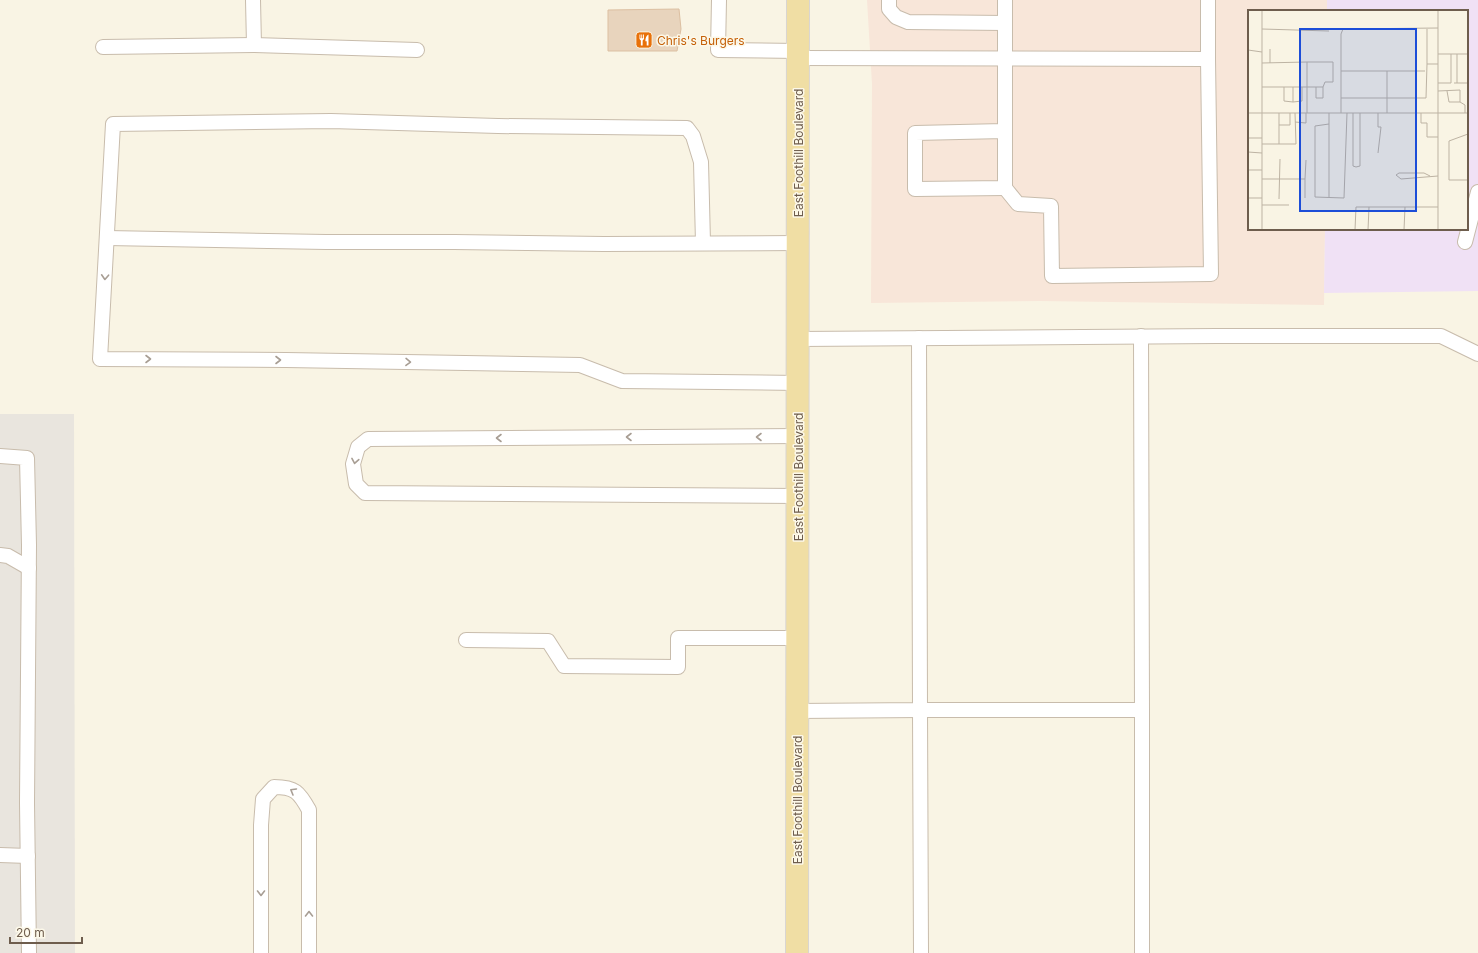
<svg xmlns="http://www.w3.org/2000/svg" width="1478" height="953" viewBox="0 0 1478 953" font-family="Inter,sans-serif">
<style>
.commercial{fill:#f8e6d9}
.industrial{fill:#e9e5de}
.education{fill:#f0e1f5}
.building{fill:#e8d4bd;stroke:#dcbfa1}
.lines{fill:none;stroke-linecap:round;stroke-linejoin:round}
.service-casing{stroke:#c8bcac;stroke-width:16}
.primary-casing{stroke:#d9d5d1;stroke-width:24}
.service{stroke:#fff;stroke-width:14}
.primary{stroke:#f0dea4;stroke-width:22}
.oneway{stroke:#a89e94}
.labels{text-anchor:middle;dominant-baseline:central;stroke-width:3;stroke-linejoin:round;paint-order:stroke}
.food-label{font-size:12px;fill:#c56008;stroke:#fcf8e9;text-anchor:start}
.street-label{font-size:12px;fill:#6e5d4d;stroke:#fcf8e9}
.inset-road{fill:none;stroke:#bdb3a3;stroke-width:1}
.view{fill:#1d4ed8;fill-opacity:0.15;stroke:#1d4ed8;stroke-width:2}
.inset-edge{fill:none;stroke:#6e5d4d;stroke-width:2}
</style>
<rect width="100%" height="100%" fill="#f9f4e4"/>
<path class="commercial" d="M867,0H1327V11H1249V229H1325L1324,305L1040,301L871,303L872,84Z"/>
<path class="industrial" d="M0,414H74L75,953H0Z"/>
<path class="education" d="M1327,0H1478V291L1324,293L1325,229H1467V11H1327Z"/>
<path class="building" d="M679,9L681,29L677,51H608V10Z"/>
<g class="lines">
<g class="service-casing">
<g id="service">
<path d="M253,0L254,45L417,50"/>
<path d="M719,0L718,50L798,51"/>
<path d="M889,0V9L896,17L908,22L1005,23"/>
<path d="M103,47L254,45"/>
<path d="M798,58L1208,59V0"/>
<path d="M1004,131L915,133V189L1005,188V0"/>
<path d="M1005,188L1018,204L1051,206L1052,276L1211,274L1208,59"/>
<path d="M107,238L326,242H454L604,244L798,243"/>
<path d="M1465,242L1478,192"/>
<path d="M703,243L701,162L693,136L687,128L498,126L331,121L113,124L100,359L286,360L580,365L622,381L798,383"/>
<path d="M1141,336L1142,710"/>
<path d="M798,339L1216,336H1441L1478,354"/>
<path d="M798,436L368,439L358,447L353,464L356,484L365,493L798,496"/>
<path d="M0,456L27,458L29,545L27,803L29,953"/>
<path d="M0,555L8,556L29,568"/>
<path d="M466,640L548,641L564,666L678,667V638H798"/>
<path d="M797,711L920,710L919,338"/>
<path d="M0,855L28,856"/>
<path d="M261,953V825L263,799L274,787C295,787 299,792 309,810V953"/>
<path d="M921,953L920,710H1142V953"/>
</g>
</g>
<g class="primary-casing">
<path id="primary" d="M797,953L798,0"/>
</g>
<use href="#service" class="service"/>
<use href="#primary" class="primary"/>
</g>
<defs><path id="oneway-chevron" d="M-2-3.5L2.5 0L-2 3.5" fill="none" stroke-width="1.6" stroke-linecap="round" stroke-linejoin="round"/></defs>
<g class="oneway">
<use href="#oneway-chevron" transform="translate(105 277) rotate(93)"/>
<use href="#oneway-chevron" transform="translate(148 359)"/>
<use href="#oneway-chevron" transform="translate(278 360)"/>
<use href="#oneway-chevron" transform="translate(408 362) rotate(1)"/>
<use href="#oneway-chevron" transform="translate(629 437) rotate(180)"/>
<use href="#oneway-chevron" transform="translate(759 437) rotate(180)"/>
<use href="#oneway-chevron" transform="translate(499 438) rotate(180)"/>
<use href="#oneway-chevron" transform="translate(355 461) rotate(100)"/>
<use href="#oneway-chevron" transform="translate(293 791) rotate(-150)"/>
<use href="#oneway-chevron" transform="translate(261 893) rotate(90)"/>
<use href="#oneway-chevron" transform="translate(309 914) rotate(-90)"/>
</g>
<defs>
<g id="restaurant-square" transform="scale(0.9)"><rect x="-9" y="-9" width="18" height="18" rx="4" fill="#e8710a" stroke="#fcf8e9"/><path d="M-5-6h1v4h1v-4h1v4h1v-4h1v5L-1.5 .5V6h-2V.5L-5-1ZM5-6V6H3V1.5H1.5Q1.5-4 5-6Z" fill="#fff"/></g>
</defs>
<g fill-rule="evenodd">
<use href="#restaurant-square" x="644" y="40"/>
</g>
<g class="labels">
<g class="food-label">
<text x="657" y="40">Chris's Burgers</text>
</g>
<g class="street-label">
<text transform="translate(798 153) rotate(-90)">East Foothill Boulevard</text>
<text transform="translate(798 477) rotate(-90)">East Foothill Boulevard</text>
<text transform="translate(797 800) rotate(-90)">East Foothill Boulevard</text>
</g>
</g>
<g transform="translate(1248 10)">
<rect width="220" height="220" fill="#f9f4e4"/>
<path class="inset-road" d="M190,0V220M14,19L81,21M179,19V54H190M22,39V53M0,40L14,42M190,44H220M59,52H85V72H77L75,77M14,53L59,52V103M93,61H139M177,61H139V88H178L179,54M190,73H203V44M206,73H220M209,73V44M14,77H75V88H68V77M36,77V91L45,92V77M190,81L212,80V92L217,95V103M199,81L201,92H212M93,88H139V103M45,92L54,91V77M0,103H220M31,103V134M93,103V24L95,19L190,18M105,103V156L108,157L112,156V103M130,103V117H133L130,143M173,103V113H179V127H190M47,112L58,113V103M81,114L67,116V187L96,188L99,103M31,115H42V103M220,124L201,131V170H220M0,128H14M14,134H48L47,103M0,142L14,143M0,160H14M182,166L176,163H151L148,165L153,169L190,166M14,169H57L58,150M57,169V188M81,187V103M0,188H14M31,189L32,149M14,195H41M14,220V0M107,220L108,197H190M120,220L121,197M156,220L157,197"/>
<path class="view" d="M52,19H168V201H52Z"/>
<rect width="220" height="220" class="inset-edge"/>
</g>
<path d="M10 937v6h72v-6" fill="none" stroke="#6e5d4d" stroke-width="2"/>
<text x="16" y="937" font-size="12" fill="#6e5d4d" stroke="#fcf8e9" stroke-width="3" paint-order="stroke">20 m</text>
</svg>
